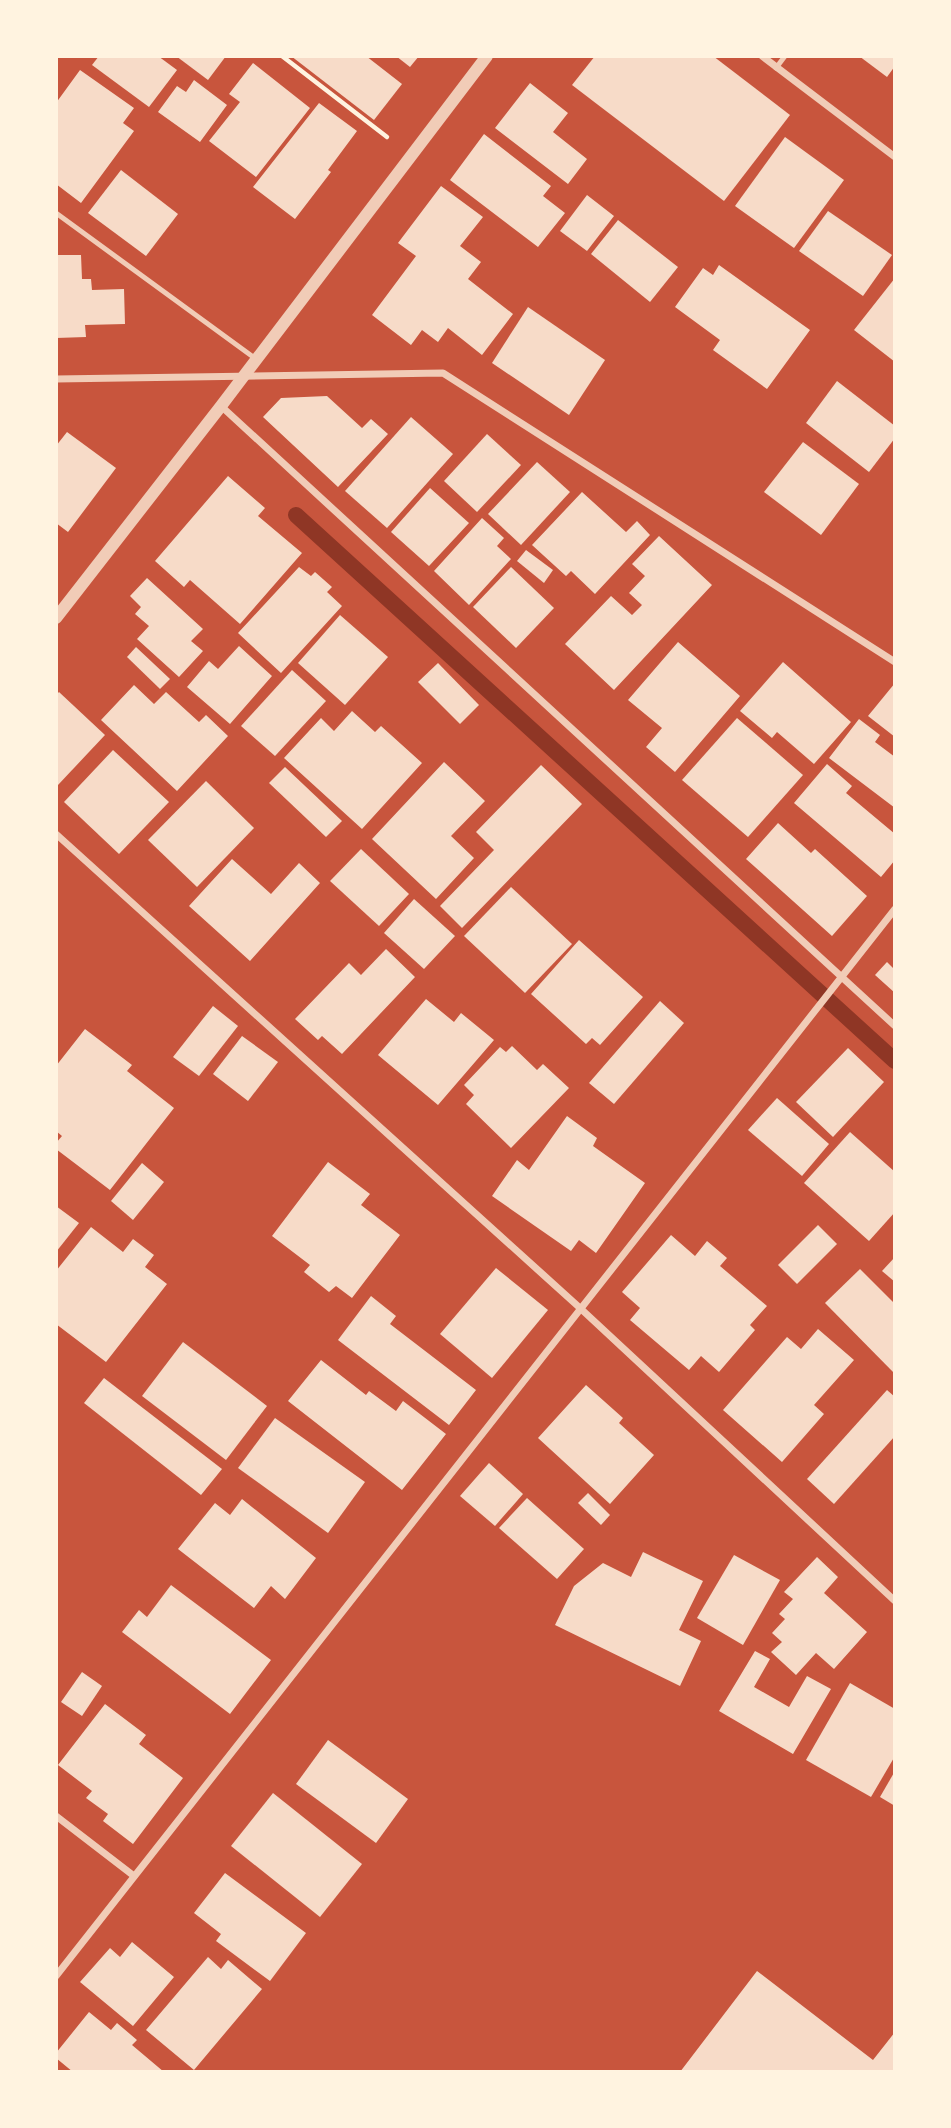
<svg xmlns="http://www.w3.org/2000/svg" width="951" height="2128" viewBox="0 0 951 2128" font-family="'Alegreya Sans',sans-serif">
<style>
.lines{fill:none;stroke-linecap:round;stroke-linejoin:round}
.stream{stroke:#8f3625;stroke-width:16}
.building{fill:#f7dbc8}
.path{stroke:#fff3e0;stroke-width:4.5}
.service{stroke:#f1ccb7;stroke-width:5}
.minor{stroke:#f1ccb7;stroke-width:7}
.tertiary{stroke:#f1ccb7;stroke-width:12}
</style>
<rect width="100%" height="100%" fill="#c8553d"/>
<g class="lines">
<path class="stream" d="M296,515L895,1061"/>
</g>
<g class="building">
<path d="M99,56H158L177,70L149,107L92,65Z"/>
<path d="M176,56H226L208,80Z"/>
<path d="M291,56H366L402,84L374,120Z"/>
<path d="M396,56H419L410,67Z"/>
<path d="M595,56H713L790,115L724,201L572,85Z"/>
<path d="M859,56H895V66L887,77Z"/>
<path d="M253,63L310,108L256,177L209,141L240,102L229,94Z"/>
<path d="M80,70L134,108L123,123L134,131L81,203L56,184V103Z"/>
<path d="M194,80L227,105L200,142L158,112L177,86L186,92Z"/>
<path d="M530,83L568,113L553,132L587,159L568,184L495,128Z"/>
<path d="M319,103L357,131L328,170L331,172L295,219L253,187Z"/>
<path d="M484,134L551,186L543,196L565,213L538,247L450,180Z"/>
<path d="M785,137L844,180L794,248L735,206Z"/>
<path d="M121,170L178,214L146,256L88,213Z"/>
<path d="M441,186L483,217L460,246L481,262L468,279L513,314L482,355L448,328L438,342L422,330L411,345L372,315L416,256L398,243Z"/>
<path d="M587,195L614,216L587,251L560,231Z"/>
<path d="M828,211L892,255L863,296L799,251Z"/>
<path d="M618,220L678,267L650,302L591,254Z"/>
<path d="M56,255H81L82,279H91L92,290L124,289L125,324L85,325L86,337L56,338Z"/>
<path d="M719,265L810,330L767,389L713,350L720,340L675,307L703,268L713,275Z"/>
<path d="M895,278V362L854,330Z"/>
<path d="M528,307L605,360L569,415L492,363Z"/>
<path d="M837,381L895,426V438L869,472L806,423Z"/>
<path d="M327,396L362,428L371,419L388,434L338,487L263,417L281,398Z"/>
<path d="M411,417L453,454L387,528L345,491Z"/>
<path d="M67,432L116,468L68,532L56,523V446Z"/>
<path d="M487,434L521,465L477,512L444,481Z"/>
<path d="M803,442L859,484L821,535L764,492Z"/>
<path d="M537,462L570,492L521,545L488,514Z"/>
<path d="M228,476L265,508L258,516L302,553L240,624L190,580L184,587L155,561Z"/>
<path d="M430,488L469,523L429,566L391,532Z"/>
<path d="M582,492L626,532L637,521L650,535L595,594L571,571L566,576L532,545Z"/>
<path d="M482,518L504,538L497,546L511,559L469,605L434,571Z"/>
<path d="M659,536L712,585L614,690L565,644L611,596L632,615L642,605L629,593L645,576L632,564Z"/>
<path d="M526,550L553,570L544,583L517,561Z"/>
<path d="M299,567L311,576L315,572L332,587L327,592L342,606L281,673L238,633Z"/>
<path d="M511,567L554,608L516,648L473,607Z"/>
<path d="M147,578L203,629L191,641L203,651L179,677L137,639L149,626L135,614L141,607L130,596Z"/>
<path d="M340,615L388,657L345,705L298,663Z"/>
<path d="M678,642L740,696L675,772L646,747L662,728L628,700Z"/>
<path d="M239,646L272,676L230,724L187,687L209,661L218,669Z"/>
<path d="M136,647L170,679L160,689L127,657Z"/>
<path d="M783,662L851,722L814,764L777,732L772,738L740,711Z"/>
<path d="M438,663L479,705L460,724L418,682Z"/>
<path d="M292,670L326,701L275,756L241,726Z"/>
<path d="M895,683V737L868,716Z"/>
<path d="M134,685L154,704L166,692L199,722L206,715L228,736L177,791L101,720Z"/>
<path d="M59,692L105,735L58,785L56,783V695Z"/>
<path d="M352,711L375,732L381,726L422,763L362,829L284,758L321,718L334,731Z"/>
<path d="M737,718L803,775L748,837L682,780Z"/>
<path d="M859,719L880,735L875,742L895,757V808L829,758Z"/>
<path d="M113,750L169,802L119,854L64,802Z"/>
<path d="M444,762L485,801L451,836L474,858L436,899L372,839Z"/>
<path d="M827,764L852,786L846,793L895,834V860L881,877L794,803Z"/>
<path d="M541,765L582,804L462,928L440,906L494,850L476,832Z"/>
<path d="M285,767L342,821L326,837L269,783Z"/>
<path d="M206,781L254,828L197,887L148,840Z"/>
<path d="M778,823L811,853L815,849L867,896L832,936L746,859Z"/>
<path d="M361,849L409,894L379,926L330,881Z"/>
<path d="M232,859L271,894L299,863L320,883L250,961L189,906Z"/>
<path d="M511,887L572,944L525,993L464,936Z"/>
<path d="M414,899L455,936L424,969L384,933Z"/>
<path d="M579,940L643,997L600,1045L592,1038L586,1044L531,994Z"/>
<path d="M386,949L415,977L342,1054L322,1036L318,1040L295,1019L349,963L361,975Z"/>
<path d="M887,962L895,970V993L875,975Z"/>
<path d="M426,999L454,1022L461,1013L494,1040L438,1105L378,1055Z"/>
<path d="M660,1001L684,1023L614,1104L589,1083Z"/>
<path d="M213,1006L238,1026L199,1076L173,1057Z"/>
<path d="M85,1029L132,1065L127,1071L174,1108L110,1190L56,1149V1143L62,1136L56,1131V1066Z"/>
<path d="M242,1036L278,1062L248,1101L213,1074Z"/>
<path d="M512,1046L537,1070L543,1064L569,1088L511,1148L466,1104L474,1095L464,1085L500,1047L506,1052Z"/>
<path d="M848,1048L884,1082L833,1137L796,1102Z"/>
<path d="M777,1098L829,1144L802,1176L748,1130Z"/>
<path d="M567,1116L597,1138L593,1146L645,1183L596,1253L579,1240L571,1251L492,1196L517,1160L529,1170Z"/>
<path d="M850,1132L895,1172V1212L869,1241L804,1183Z"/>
<path d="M328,1162L370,1194L361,1205L400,1235L352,1298L336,1286L329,1292L304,1272L310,1265L272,1236Z"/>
<path d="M142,1163L164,1182L133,1220L111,1201Z"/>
<path d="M56,1206L79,1223L56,1252Z"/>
<path d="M818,1225L837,1244L797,1284L778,1265Z"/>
<path d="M91,1227L123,1252L133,1239L154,1255L145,1267L167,1284L106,1362L56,1324V1271Z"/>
<path d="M671,1235L695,1256L707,1241L727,1258L720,1266L767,1306L750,1325L755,1330L719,1372L701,1356L689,1370L630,1320L640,1308L622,1292Z"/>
<path d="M895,1257V1282L882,1271Z"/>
<path d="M496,1268L548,1310L492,1378L440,1334Z"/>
<path d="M860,1269L895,1304V1374L825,1303Z"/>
<path d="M371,1296L396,1316L390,1324L476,1390L449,1425L338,1340Z"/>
<path d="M818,1329L854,1360L814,1405L824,1414L782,1462L723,1410L787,1337L801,1349Z"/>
<path d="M183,1342L267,1406L226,1460L142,1396Z"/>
<path d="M321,1360L366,1395L369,1391L396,1411L403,1401L446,1434L402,1490L288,1401Z"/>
<path d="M104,1378L222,1469L201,1495L84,1403Z"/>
<path d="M586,1385L623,1418L619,1423L654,1455L610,1504L538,1438Z"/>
<path d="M887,1390L895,1397V1436L834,1504L807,1479Z"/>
<path d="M275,1418L365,1482L328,1533L238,1468Z"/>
<path d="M489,1463L523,1494L495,1526L460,1496Z"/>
<path d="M588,1493L610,1515L601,1525L578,1503Z"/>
<path d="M527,1498L584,1549L557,1579L499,1528Z"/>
<path d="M242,1499L316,1558L285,1599L271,1586L254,1608L178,1549L215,1503L230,1515Z"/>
<path d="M643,1552L703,1581L679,1630L701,1641L680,1686L555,1625L574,1586L603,1563L631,1577Z"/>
<path d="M734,1555L780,1580L743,1645L697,1618Z"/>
<path d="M817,1557L838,1577L824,1593L867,1632L834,1669L816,1653L796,1675L771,1652L782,1642L772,1633L785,1619L779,1614L793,1599L784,1592Z"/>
<path d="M171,1585L271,1660L230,1714L122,1632L139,1610L147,1617Z"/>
<path d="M755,1651L770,1659L754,1687L789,1707L807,1676L831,1689L793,1754L719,1711Z"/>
<path d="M82,1672L102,1686L82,1716L61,1702Z"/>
<path d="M850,1683L895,1709V1756L871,1797L806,1760Z"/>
<path d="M105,1704L146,1735L139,1744L183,1778L133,1844L103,1821L108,1814L86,1798L92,1791L58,1765Z"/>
<path d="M328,1740L408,1799L376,1843L296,1784Z"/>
<path d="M895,1771V1806L880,1797Z"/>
<path d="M273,1793L362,1864L320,1917L231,1846Z"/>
<path d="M225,1873L306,1933L270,1981L216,1941L221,1934L194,1913Z"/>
<path d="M132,1942L174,1977L133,2026L80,1982L110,1948L120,1957Z"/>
<path d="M208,1957L221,1969L228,1960L262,1989L194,2070L146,2030Z"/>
<path d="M757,1971L873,2060L895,2032V2072H680Z"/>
<path d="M89,2012L111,2030L117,2023L137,2040L132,2045L164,2072H73L56,2058V2053Z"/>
</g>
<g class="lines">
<path class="path" d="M282,56L387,137"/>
<g class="service">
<path d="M776,68L785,56"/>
<path d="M56,213L256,359"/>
</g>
<g class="minor">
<path d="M762,56L895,157"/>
<path d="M56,379L443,373L895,662"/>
<path d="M221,406L895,1026"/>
<path d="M56,834L580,1308L895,1601"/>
<path d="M56,1816L134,1876"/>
<path d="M56,1976L895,909"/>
</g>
<path class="tertiary" d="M56,618L221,406L487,56"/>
</g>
<rect width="951" height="2128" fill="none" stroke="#fff3e0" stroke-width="116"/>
</svg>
